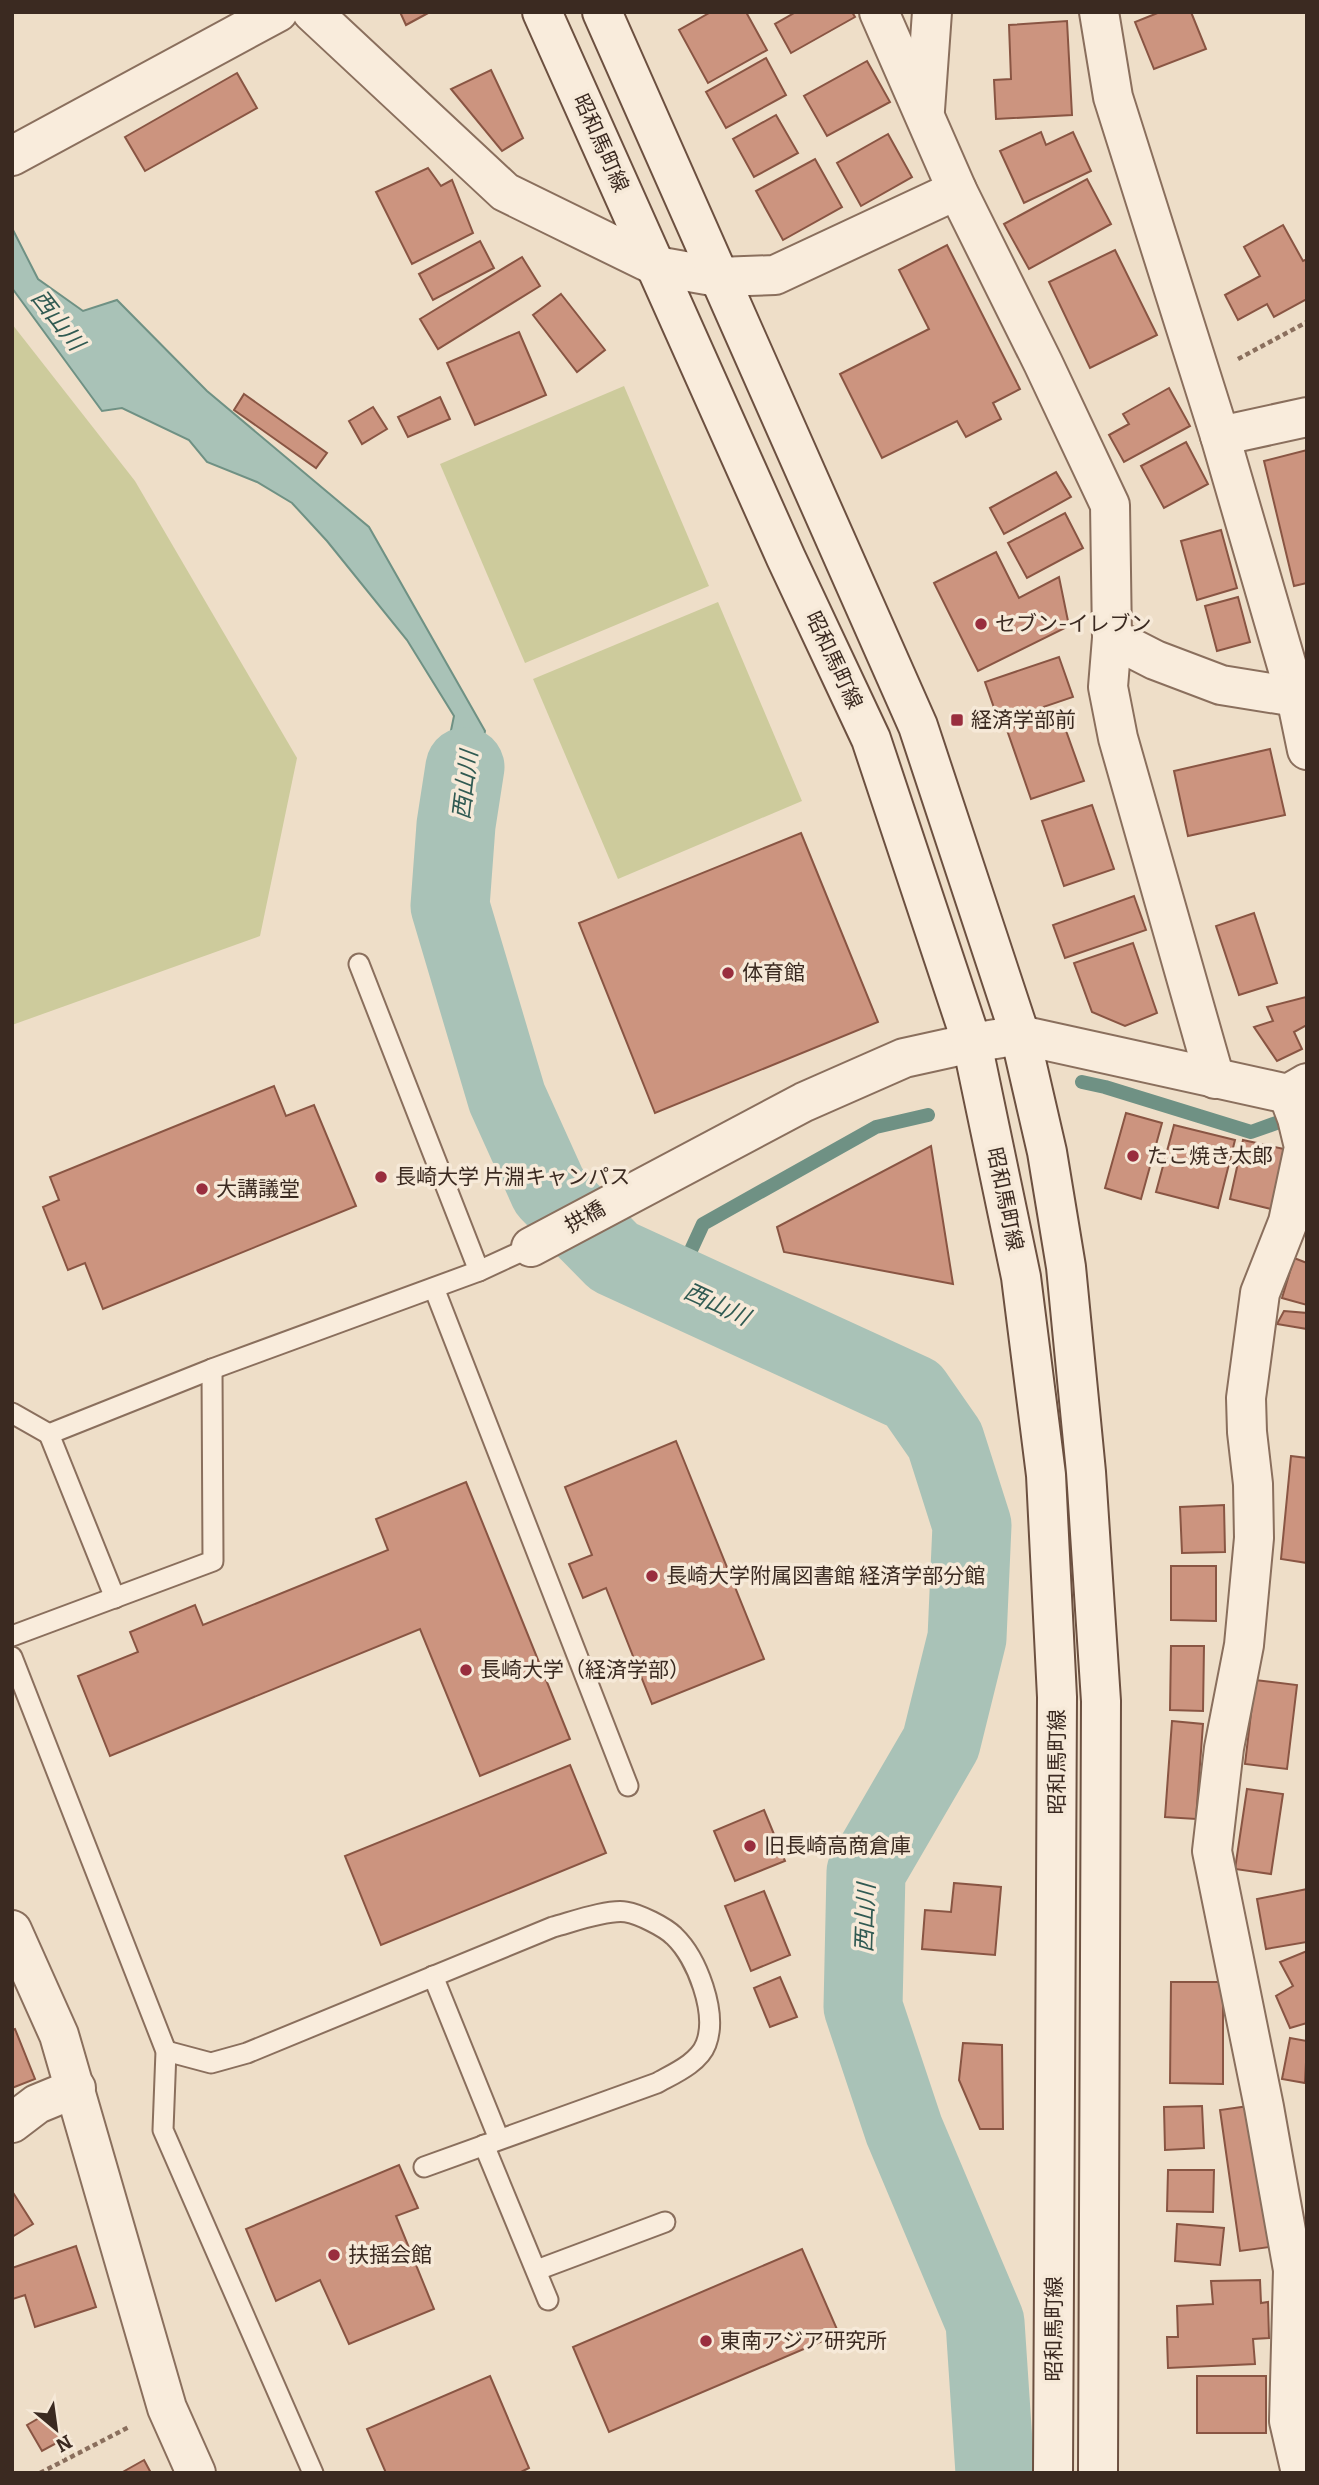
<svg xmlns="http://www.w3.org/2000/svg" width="1319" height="2485" viewBox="0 0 1319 2485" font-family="Bitter,'Noto Sans JP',serif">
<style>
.green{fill:#cdcb9c}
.water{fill:#a9c2b7;stroke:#6f9184;stroke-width:2}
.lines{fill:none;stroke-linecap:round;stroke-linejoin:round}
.stream{stroke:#6f9184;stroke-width:14}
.river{stroke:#a9c2b7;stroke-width:79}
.building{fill:#cc947f;stroke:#895543;stroke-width:2}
.service-casing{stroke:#8a6f5d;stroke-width:23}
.minor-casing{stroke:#8a6f5d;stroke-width:42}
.tertiary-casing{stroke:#8a6f5d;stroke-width:42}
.secondary-casing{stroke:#6c5040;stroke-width:42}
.path{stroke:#8a6f5d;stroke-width:4.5;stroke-dasharray:5 3.5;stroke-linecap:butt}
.service{stroke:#f9ecdc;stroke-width:19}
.minor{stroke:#f9ecdc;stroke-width:38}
.tertiary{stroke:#f9ecdc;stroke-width:38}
.secondary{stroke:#f9ecdc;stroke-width:38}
.poi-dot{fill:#992e3e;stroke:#f6e9d8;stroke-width:2.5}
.labels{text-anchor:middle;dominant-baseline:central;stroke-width:7;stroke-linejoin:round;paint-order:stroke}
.street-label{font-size:21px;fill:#3b2a21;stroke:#f6e9d8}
.poi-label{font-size:21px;fill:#3b2a21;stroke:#f6e9d8;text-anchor:start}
.water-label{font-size:23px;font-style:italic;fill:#305a52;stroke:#f6e9d8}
</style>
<rect width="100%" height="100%" fill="#eedec8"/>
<g class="green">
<path d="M12,324L135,481L297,758L260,936L12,1025Z"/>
<path d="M624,386L709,586L525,663L440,464Z"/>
<path d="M718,602L802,801L618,879L533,679Z"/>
</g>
<path class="water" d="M12,228L38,279L83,311L117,300L207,391L369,527L485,731L477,772L482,812L473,872L431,880L432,822L454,716L407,640L327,541L292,503L257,482L207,462L189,440L122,408L102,411L12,288Z"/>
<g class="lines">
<g class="stream">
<path d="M1082,1082L1105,1087L1251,1132L1296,1116"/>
<path d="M675,1285L703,1224L876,1127L928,1115"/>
</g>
<path class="river" d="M465,767L456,825L450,906L507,1098L549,1191L614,1257L913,1394L945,1440L972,1525L967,1638L941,1743L866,1872L863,2007L904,2130L985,2322L995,2473"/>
</g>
<g class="building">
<path d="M400,12H430L406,25Z"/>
<path d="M711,12H746L767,50L708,83L679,30Z"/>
<path d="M796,12H852L855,17L791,53L775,24Z"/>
<path d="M1160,12H1191L1206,49L1154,69L1135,22Z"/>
<path d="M1067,21L1072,115L996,119L994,80L1011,79L1009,25Z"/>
<path d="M766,58L786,95L726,128L706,92Z"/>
<path d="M867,61L890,102L827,136L804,96Z"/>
<path d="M491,70L523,138L502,151L451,89Z"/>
<path d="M237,73L257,108L145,171L125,137Z"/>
<path d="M776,115L798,153L754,177L733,139Z"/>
<path d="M1041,132L1046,145L1073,132L1091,171L1024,203L1000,151Z"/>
<path d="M888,134L912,177L861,206L837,163Z"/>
<path d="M815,159L842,207L783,240L756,191Z"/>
<path d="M428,168L441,186L452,180L473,233L412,264L376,192Z"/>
<path d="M1087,179L1111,224L1029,269L1004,224Z"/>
<path d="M1283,225L1303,261L1307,259V299L1274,317L1267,304L1238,320L1225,295L1260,276L1244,247Z"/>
<path d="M480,241L494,268L433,300L419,274Z"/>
<path d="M947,245L1020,389L993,403L1001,419L966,437L957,421L882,458L840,374L929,329L899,270Z"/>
<path d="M1115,250L1157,335L1090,368L1049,282Z"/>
<path d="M522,257L540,286L438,349L420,319Z"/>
<path d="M561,294L605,350L577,372L533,315Z"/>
<path d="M519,332L546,395L475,425L447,363Z"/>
<path d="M1169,388L1190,426L1124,462L1109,435L1129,424L1123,414Z"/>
<path d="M244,394L327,453L316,468L234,410Z"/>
<path d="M440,397L450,419L408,437L398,417Z"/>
<path d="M373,407L387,429L362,444L349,421Z"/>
<path d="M1186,442L1208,484L1164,508L1141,466Z"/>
<path d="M1307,450V583L1294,586L1264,461Z"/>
<path d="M1056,472L1071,497L1004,534L990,508Z"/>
<path d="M1065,513L1083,548L1027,578L1008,543Z"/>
<path d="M1221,530L1237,588L1197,600L1181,541Z"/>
<path d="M996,552L1019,598L1059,577L1069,626L978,671L934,583Z"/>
<path d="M1238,597L1250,642L1217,651L1205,606Z"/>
<path d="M1059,657L1073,697L999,722L985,682Z"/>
<path d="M1059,711L1084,781L1031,799L1007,730Z"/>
<path d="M1270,749L1285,815L1188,836L1174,771Z"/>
<path d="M1092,805L1114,869L1064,886L1042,821Z"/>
<path d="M801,833L878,1022L655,1113L579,923Z"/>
<path d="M1134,896L1146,930L1065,958L1053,925Z"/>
<path d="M1254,913L1277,983L1239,995L1216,926Z"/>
<path d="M1133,943L1157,1013L1125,1026L1092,1012L1074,963Z"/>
<path d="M1306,997L1307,1025L1294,1032L1302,1049L1277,1061L1254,1027L1273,1021L1267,1007Z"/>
<path d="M274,1086L286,1116L314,1105L356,1206L103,1309L85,1263L68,1270L43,1207L59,1200L50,1177Z"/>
<path d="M1126,1113L1162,1123L1141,1199L1105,1188Z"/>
<path d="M1174,1125L1235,1140L1218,1208L1156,1192Z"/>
<path d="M1243,1140L1284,1149L1271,1209L1230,1199Z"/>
<path d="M931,1146L953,1284L784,1252L777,1227Z"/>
<path d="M1294,1258L1307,1263V1305L1282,1298Z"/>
<path d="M1284,1311L1307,1313V1329L1277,1324Z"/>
<path d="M676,1441L764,1659L652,1704L606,1588L583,1598L569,1564L592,1555L565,1487Z"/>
<path d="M1291,1456L1307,1458V1563L1281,1559Z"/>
<path d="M466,1482L570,1739L480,1776L420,1629L110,1756L78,1676L138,1652L130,1632L195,1605L203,1625L388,1550L376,1519Z"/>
<path d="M1224,1505L1225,1552L1182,1553L1180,1507Z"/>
<path d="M1171,1566H1216V1621L1171,1620Z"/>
<path d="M1171,1646H1204L1203,1711L1170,1710Z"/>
<path d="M1255,1680L1297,1685L1287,1769L1245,1764Z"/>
<path d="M1172,1721L1203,1724L1196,1819L1165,1817Z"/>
<path d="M570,1765L606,1853L381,1945L345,1856Z"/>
<path d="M1247,1789L1283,1794L1271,1874L1235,1869Z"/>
<path d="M764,1810L785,1861L735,1881L714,1831Z"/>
<path d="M954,1883L1001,1887L995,1955L922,1949L925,1910L951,1912Z"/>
<path d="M1307,1889V1942L1266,1949L1257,1899Z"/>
<path d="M764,1891L790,1955L751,1971L725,1906Z"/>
<path d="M1307,1951V2023L1290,2028L1276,1996L1293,1986L1280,1962Z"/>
<path d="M780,1977L797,2017L770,2027L754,1988Z"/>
<path d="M1171,1982H1223V2084L1170,2083Z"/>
<path d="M15,2029L35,2079L12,2088V2030Z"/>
<path d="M1290,2038L1307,2041L1305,2083L1282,2079Z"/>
<path d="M963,2043L1002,2045L1003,2129H980L959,2080Z"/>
<path d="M1202,2106L1204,2148L1165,2150L1164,2107Z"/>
<path d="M1249,2106L1270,2247L1240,2251L1220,2110Z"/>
<path d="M399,2165L418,2208L396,2216L434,2309L349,2344L320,2280L276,2301L246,2229Z"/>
<path d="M1168,2170H1214L1213,2212L1167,2211Z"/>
<path d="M12,2191L33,2224L12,2237Z"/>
<path d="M1177,2224L1224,2228L1220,2265L1175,2261Z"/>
<path d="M76,2246L96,2307L35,2327L25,2295L13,2299L12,2268Z"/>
<path d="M802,2249L839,2334L609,2432L573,2347Z"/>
<path d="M1260,2280L1261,2303L1268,2302L1269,2338L1253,2339L1255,2364L1168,2368L1167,2337H1178L1177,2306L1213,2304L1211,2281Z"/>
<path d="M490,2376L529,2468L519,2473H386L367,2429Z"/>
<rect x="1197" y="2376" width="69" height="57"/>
<path d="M48,2413L62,2440L42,2451L27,2425Z"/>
<path d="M144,2460L151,2473H121Z"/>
</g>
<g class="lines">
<g class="service-casing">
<g id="service">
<path d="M359,964L479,1271"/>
<path d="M434,1288L628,1786"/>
<path d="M12,1413L49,1434L212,1369L479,1271L531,1247"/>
<path d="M49,1434L115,1598"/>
<path d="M12,1636L213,1561L212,1369"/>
<path d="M12,1657L166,2051L163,2130L313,2473"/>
<path d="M433,1976L499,2139"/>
<path d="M166,2051L211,2063L247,2053L553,1927C572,1922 608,1909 626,1912C639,1914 665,1927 674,1936C697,1958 718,2013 706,2044C699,2063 673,2074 657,2083L424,2167"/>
<path d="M484,2145L548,2300"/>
<path d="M537,2270L665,2222"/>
</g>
</g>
<g class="minor-casing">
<g id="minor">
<path d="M312,12L505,192L656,266L718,277L775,275L957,190"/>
<path d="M879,12L957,190L1043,363L1110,505L1112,638L1108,687L1118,738L1215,1079"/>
<path d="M1099,12L1113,97L1220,436L1296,697L1307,750"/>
<path d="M925,110L932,12"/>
<path d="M12,156L278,12"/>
<path d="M1220,436L1307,417"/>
<path d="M1112,638L1155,660L1221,685L1296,697"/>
<path d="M1288,1094L1297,1118L1304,1147L1288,1222L1260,1293L1246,1398L1247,1432L1253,1484L1254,1538L1244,1645L1224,1748L1212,1851L1264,2107L1293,2270L1289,2421L1301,2473"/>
<path d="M531,1247L804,1102L904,1058L972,1043L1020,1035L1288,1094L1307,1083"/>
<path d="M12,2123L37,2104L76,2088"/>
</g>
</g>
<g class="tertiary-casing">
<path id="tertiary" d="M12,1930L59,2035L167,2408L196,2473"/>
</g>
<g class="secondary-casing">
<g id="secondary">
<path d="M542,12L786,558L871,739L972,1043L1021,1277L1046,1475L1057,1697L1053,2473"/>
<path d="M602,12L918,726L1020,1035L1047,1152L1066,1267L1086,1472L1101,1701L1098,2473"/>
</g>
</g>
<g class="path">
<path d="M1238,359L1307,322"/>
<path d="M40,2473L129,2427"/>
</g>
<use href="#service" class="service"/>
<use href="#minor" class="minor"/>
<use href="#tertiary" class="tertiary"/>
<use href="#secondary" class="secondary"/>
</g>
<g class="poi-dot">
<circle cx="981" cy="624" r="7"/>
<rect x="950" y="713" width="14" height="14" rx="3.5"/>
<circle cx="728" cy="973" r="7"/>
<circle cx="1133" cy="1156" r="7"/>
<circle cx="381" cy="1177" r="7"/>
<circle cx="202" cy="1189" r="7"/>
<circle cx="652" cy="1576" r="7"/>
<circle cx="466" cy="1670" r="7"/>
<circle cx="750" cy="1846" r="7"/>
<circle cx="334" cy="2255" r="7"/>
<circle cx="706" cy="2341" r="7"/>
</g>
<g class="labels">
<g class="street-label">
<text transform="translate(601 143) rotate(66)">昭和馬町線</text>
<text transform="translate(834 660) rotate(65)">昭和馬町線</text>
<text transform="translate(1005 1199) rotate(78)">昭和馬町線</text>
<text transform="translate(585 1217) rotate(-29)">拱橋</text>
<text transform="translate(1057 1762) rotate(-90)">昭和馬町線</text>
<text transform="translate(1054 2329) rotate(-90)">昭和馬町線</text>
</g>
<g class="poi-label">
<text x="995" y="624">セブン-イレブン</text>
<text x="971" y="720">経済学部前</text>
<text x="742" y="973">体育館</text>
<text x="1147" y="1156">たこ焼き太郎</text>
<text x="395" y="1177">長崎大学 片淵キャンパス</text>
<text x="216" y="1189">大講議堂</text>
<text x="666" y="1576">長崎大学附属図書館 経済学部分館</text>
<text x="480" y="1670">長崎大学（経済学部）</text>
<text x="764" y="1846">旧長崎高商倉庫</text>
<text x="348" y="2255">扶揺会館</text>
<text x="720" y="2341">東南アジア研究所</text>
</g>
<g class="water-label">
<text transform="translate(58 320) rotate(52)">西山川</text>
<text transform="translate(465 785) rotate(-83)">西山川</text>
<text transform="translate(717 1304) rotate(25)">西山川</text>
<text transform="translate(865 1918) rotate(-88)">西山川</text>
</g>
</g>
<rect width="1319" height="2485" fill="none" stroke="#3b2a21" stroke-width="28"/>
<g transform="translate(56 2429) rotate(151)" stroke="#f6e9d8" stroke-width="5" paint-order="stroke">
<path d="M0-5L12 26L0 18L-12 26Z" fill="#3b2a21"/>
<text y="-10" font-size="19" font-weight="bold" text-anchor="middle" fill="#3b2a21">N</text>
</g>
</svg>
